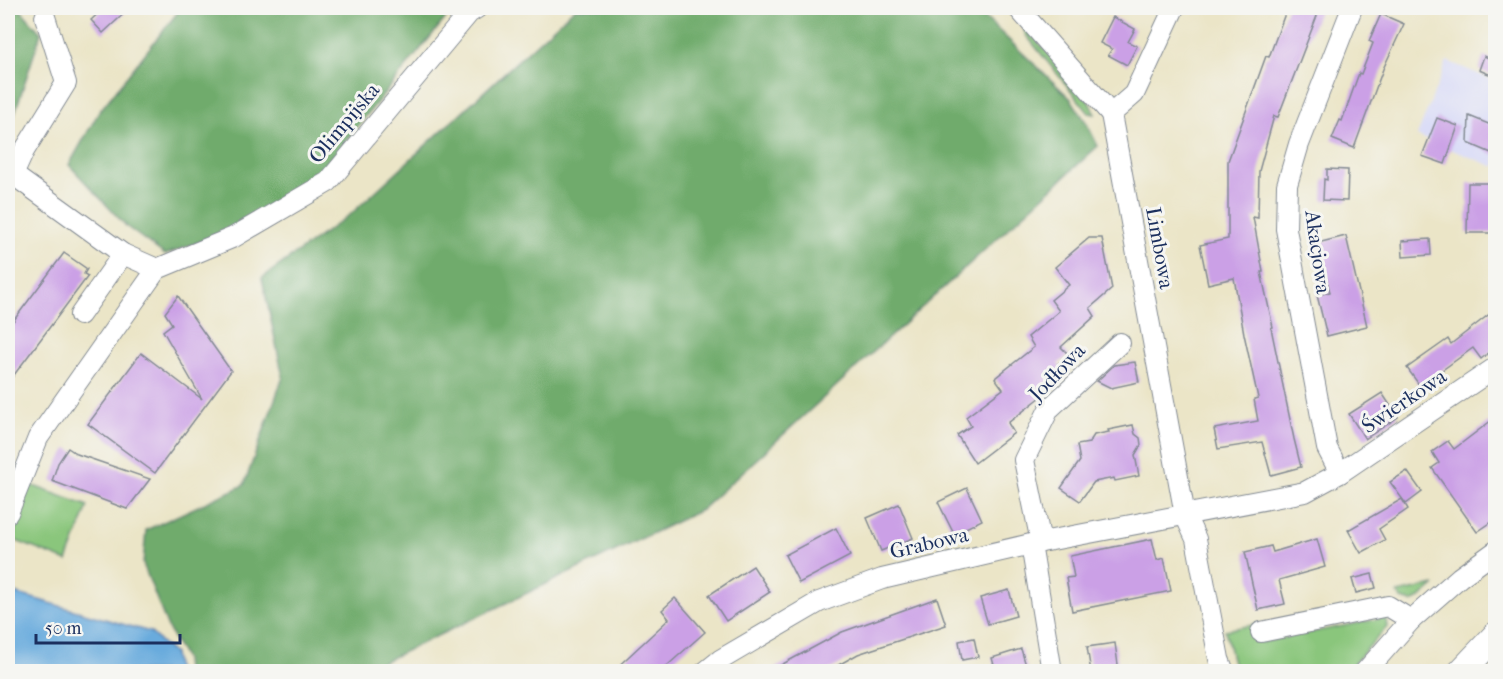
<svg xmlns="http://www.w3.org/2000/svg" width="1503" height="679" viewBox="0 0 1503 679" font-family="'IM FELL French Canon',serif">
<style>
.built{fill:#d6d8f8}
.green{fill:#8ac67c;stroke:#527a6d;stroke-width:1.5}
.forest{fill:#6fab6c;stroke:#456d65;stroke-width:1.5}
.water{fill:#69abdd;stroke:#426d9e;stroke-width:1.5}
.building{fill:#cba0e6}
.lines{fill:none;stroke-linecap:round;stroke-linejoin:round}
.minor-casing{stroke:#838a92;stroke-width:22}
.major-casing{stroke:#838a92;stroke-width:28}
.minor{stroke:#fff;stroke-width:20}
.major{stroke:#fff;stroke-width:26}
.labels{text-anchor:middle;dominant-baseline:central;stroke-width:6;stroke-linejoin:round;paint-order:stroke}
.street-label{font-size:21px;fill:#1b2f5e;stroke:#f6f6f2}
</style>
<rect width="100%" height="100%" fill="#f6f6f2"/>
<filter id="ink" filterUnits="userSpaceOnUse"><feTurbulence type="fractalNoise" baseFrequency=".0167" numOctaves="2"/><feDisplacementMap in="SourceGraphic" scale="12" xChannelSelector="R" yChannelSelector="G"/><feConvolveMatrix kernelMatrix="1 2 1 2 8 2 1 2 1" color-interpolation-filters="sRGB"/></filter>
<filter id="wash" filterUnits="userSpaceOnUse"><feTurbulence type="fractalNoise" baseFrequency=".008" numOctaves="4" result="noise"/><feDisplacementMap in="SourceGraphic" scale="24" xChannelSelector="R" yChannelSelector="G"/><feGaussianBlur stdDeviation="1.35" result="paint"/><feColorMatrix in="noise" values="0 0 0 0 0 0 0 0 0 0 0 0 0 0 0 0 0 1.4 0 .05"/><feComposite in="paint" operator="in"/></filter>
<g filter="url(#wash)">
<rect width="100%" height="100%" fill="#ebe5c7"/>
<path class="built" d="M1447,61L1495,81V167L1417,136Z"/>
<g class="green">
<path d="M1026,28L1087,99L1095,114L1089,113L1026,35L1024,30Z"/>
<path d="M28,484L88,506L67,561L14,540L16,521Z"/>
<path d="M1435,585L1420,598L1412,602L1402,599L1398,593Z"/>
<path d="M1383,618L1386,620L1387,627L1346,672L1235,671L1225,630L1258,624L1263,642Z"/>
</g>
<g class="forest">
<path d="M8,8H19L41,33L8,134Z"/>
<path d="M181,8H454L310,185L235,229L165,255L127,227L69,165L99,112Z"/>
<path d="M575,8H975L1071,99L1086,122L1098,146L701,510L364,671H186L185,660L168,628L143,564L146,530L244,485L283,377L262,278L352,213Z"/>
</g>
<path class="water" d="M8,591L150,632L174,654L177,671H8Z"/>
<g id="blocks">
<g class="building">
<path d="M104,8H130L103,33L91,20Z"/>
<path d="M1287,8H1320L1278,117L1274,116L1259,171L1258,218L1253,217L1263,272H1261L1273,327L1271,328L1294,439L1301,467L1271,475L1262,442L1218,449L1214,429L1258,421L1254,399L1258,398L1244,334L1234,278L1208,284L1200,245L1228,239V161L1266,56L1269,57Z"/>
<path d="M1381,14L1404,24L1383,69L1354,148L1332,139L1340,120L1342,121L1359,73L1361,74L1373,43L1369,41Z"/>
<path d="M1113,17L1135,29L1128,42L1137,46L1127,65L1108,55L1112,49L1100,43Z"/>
<path d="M1484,56L1496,61V77L1479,70Z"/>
<path d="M1469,116L1496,127V155L1468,143Z"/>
<path d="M1437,118L1458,126L1445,164L1422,156Z"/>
<path d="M1327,169L1348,170L1347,201L1323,200L1324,179L1327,180Z"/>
<path d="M1468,183H1496V233H1467Z"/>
<path d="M1346,236L1367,326L1327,336L1317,295L1330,292L1317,243Z"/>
<path d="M1089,238H1102L1112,289L1090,308L1095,316L1061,347L1069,355L1058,364L1062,369L1036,391L1041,397L1008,423L1014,433L975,463L957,435L971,426L966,417L1003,389L995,378L1034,347L1028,337L1059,311L1051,300L1069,285L1055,267Z"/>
<path d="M1430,239L1431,255L1403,257L1402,241Z"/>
<path d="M64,253L87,269L84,274L88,276L8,383V328Z"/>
<path d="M178,296L231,371L155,473L88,424L141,353L202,399L163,331L172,324L165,313Z"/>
<path d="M1496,309V347L1481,359L1473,348L1420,386L1407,368L1448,339L1451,344Z"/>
<path d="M1135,362L1139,382L1111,388L1097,381L1114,365Z"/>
<path d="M1382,393L1398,417L1365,439L1349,414Z"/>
<path d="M1496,417V519L1477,532L1432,468L1439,463L1432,452L1448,441L1454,449Z"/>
<path d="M1133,425L1135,434L1140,438L1141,445L1135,455L1139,476L1115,481L1114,478L1094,482L1080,501L1061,488L1080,461L1077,445L1089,443L1094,435L1109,432L1108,430Z"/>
<path d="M68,448L77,454L150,479L127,509L52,481L58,463Z"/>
<path d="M1407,471L1422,492L1406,504L1390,482Z"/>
<path d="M967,488L982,520L954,534L938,502Z"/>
<path d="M1402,499L1408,509L1379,529L1385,540L1361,553L1348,530Z"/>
<path d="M899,504L913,538L881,551L867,518Z"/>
<path d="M836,528L850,556L799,583L785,555Z"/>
<path d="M1152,539L1157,560L1164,558L1171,591L1072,611L1066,578L1074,577L1070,556Z"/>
<path d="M1317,539L1325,567L1279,580L1285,604L1258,610L1245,552L1271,546L1273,552Z"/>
<path d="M753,566L770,592L726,621L709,595Z"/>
<path d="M1372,574L1376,588L1356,593L1352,579Z"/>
<path d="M1009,590L1016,616L988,624L980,598Z"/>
<path d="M675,598L705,632L660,672H612L669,619L662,610Z"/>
<path d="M937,598L946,625L858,654L826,672H768L842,632Z"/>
<path d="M974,638L978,657L962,660L959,641Z"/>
<path d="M1115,643L1119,672H1091L1087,647Z"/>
<path d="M1021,649L1028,672H996L992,658Z"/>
</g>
</g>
</g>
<g filter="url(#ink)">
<use href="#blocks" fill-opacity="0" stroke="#838a92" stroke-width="1.5"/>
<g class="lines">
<g class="minor-casing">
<g id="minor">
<path d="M1018,8L1111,114"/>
<path d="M1111,114L1185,515L1196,539L1219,659L1224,672"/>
<path d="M1111,114L1134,94L1174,8"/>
<path d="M8,171L123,254L157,269L234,237L328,182L469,13L477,8"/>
<path d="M14,173L24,151L66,83L45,17"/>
<path d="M80,315L123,254"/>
<path d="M1340,473L1327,448L1286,229L1287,185L1299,144L1352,8"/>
<path d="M8,513L38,438L157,269"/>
<path d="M1041,542L1024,460L1049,409L1120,343"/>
<path d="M1031,544L1052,672"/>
<path d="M1261,632L1388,606L1411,620"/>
<path d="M705,672L720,660L819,602L882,579L1031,544L1305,492L1340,473L1496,367"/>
<path d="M1365,672L1411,620L1460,577L1496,551"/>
</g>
</g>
<g class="major-casing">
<path id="major" d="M1461,672L1496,635"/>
</g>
<use href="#minor" class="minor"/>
<use href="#major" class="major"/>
</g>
</g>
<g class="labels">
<g class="street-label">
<text transform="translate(344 123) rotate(-50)">Olimpijska</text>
<text transform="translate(1160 248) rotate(80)">Limbowa</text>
<text transform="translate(1318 252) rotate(82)">Akacjowa</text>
<text transform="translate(1057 372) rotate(-46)">Jodłowa</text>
<text transform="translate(1404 401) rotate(-34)">Świerkowa</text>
<text transform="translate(929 543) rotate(-13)">Grabowa</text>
</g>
</g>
<rect width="1503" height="679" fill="none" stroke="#f6f6f2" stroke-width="30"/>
<path d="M36 634v9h144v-9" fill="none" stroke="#1b2f5e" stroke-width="3"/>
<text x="45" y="634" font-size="18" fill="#1b2f5e" stroke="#f6f6f2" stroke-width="4.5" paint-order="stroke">50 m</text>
</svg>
